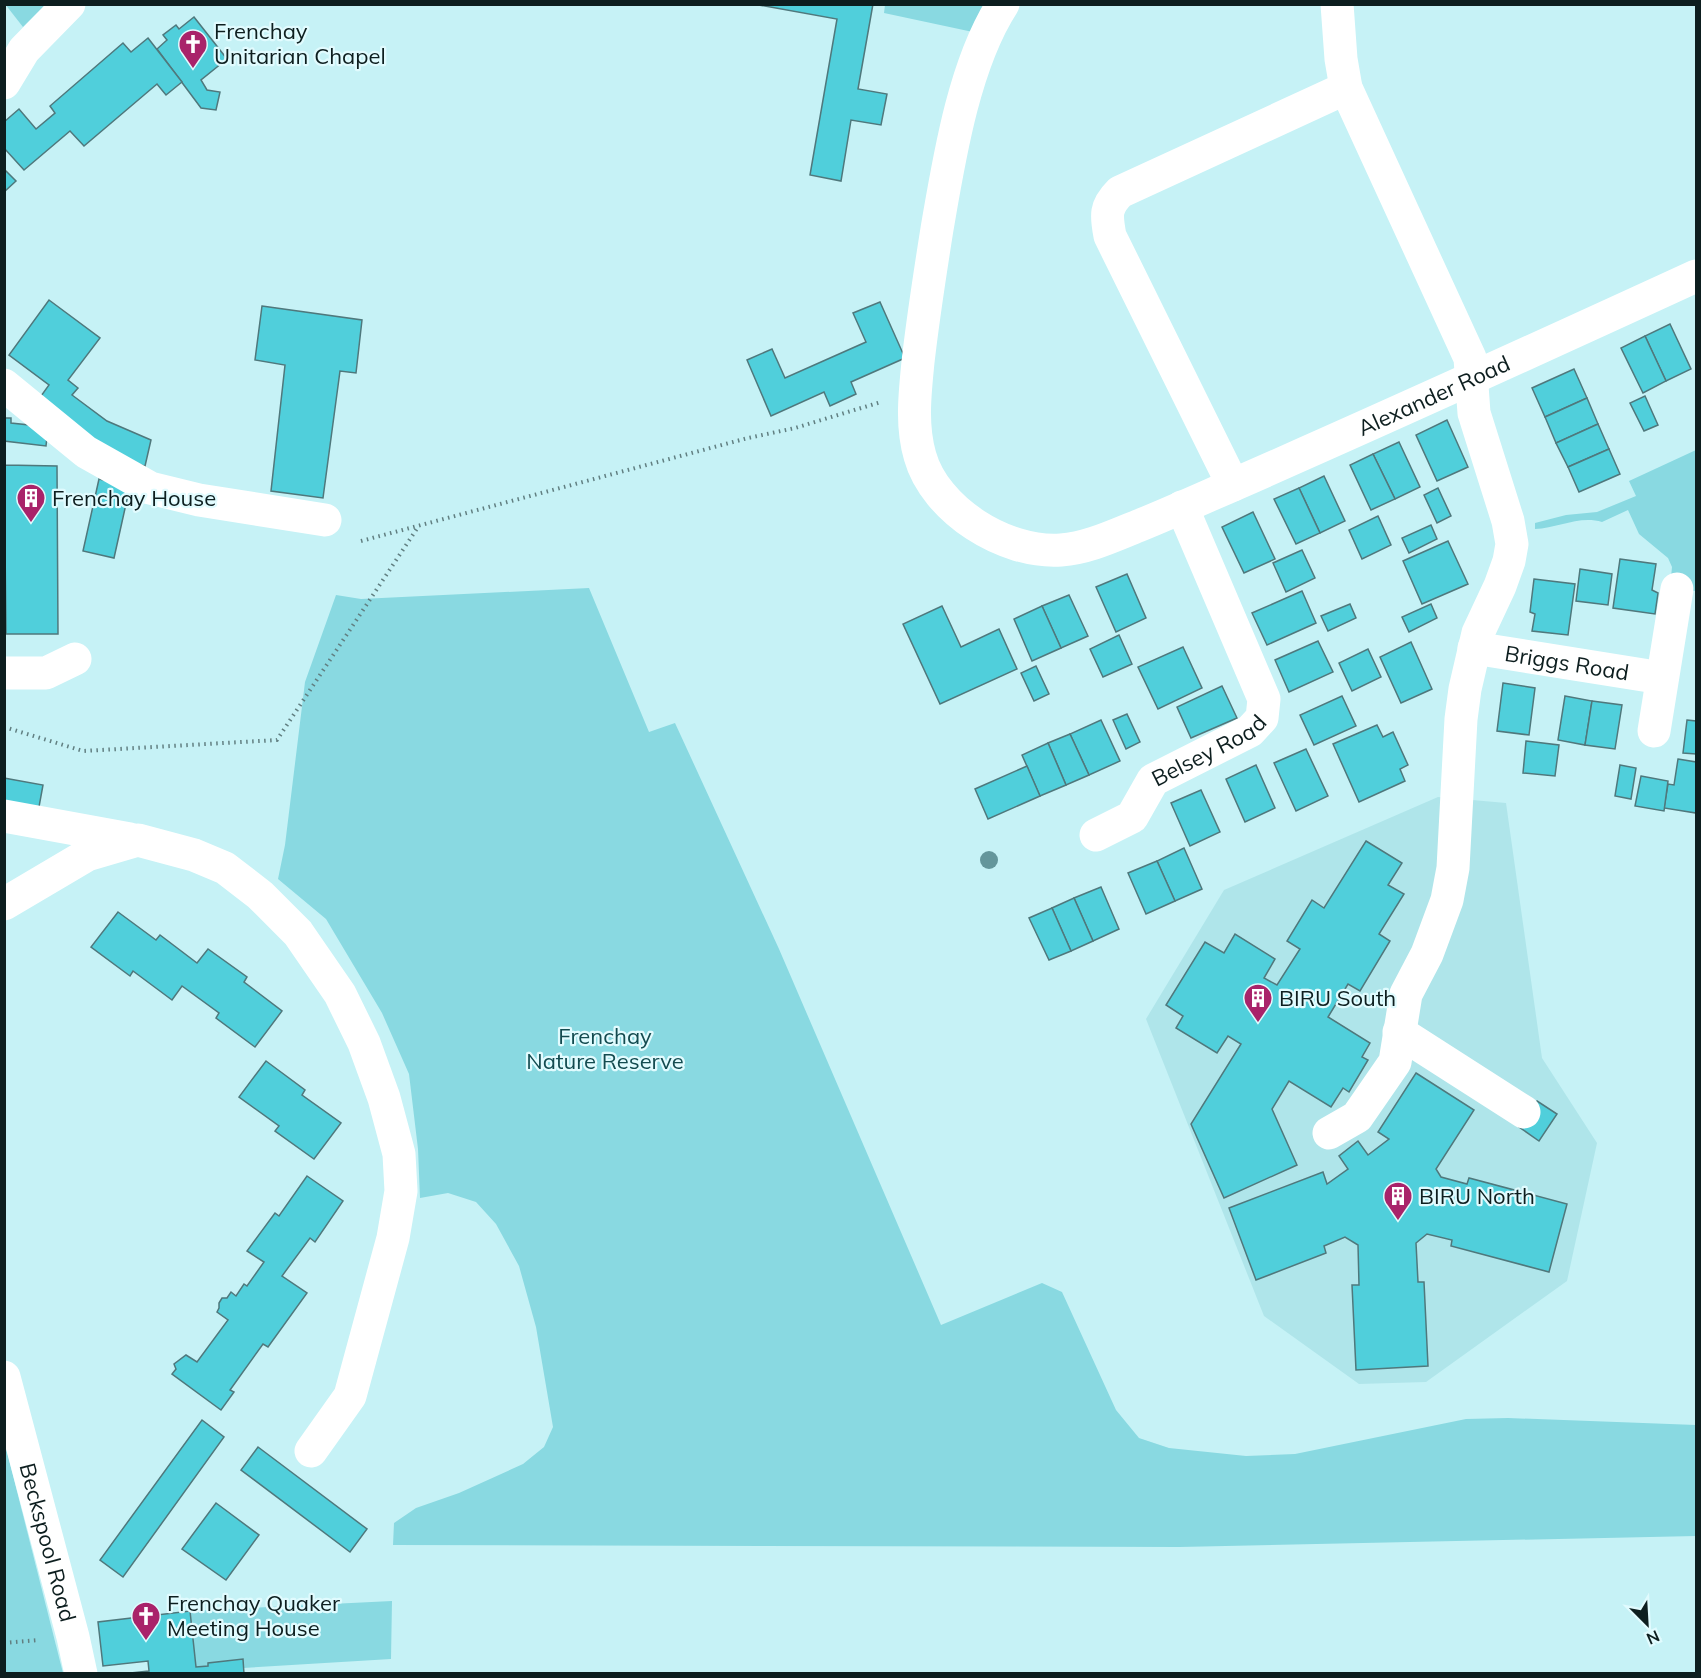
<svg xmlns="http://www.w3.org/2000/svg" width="1701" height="1678" viewBox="0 0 1701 1678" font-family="Mulish,sans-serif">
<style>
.built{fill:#afe5ea}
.green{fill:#89d9e1}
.building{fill:#50cfdb;stroke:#4f787c;stroke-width:1.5}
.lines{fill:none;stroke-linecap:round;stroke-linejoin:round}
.path{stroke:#617f81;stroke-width:4;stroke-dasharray:1.5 4.5;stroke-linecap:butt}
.minor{stroke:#fff;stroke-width:33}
.tree{fill:#64969b}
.labels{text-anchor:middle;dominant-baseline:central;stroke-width:4.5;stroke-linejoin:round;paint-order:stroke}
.poi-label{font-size:22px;fill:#0d1e1f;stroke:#e1fbfe;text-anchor:start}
.street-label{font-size:22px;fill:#0d1e1f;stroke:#e1fbfe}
.park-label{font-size:22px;fill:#134b50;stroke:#e1fbfe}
</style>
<rect width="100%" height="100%" fill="#c6f2f6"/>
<path class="built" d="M1438,797L1506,803L1542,1058L1597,1143L1567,1281L1426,1382L1359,1384L1264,1316L1146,1019L1224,890Z"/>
<g class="green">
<path d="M5,4H45V5L23,27Z"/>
<path d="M885,5H1003L987,35L884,13Z"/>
<path d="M1696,450V580L1695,591L1670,587L1672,567L1668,558L1639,534L1628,510L1602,522C1580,515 1558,528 1535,529V523L1566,515L1597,512L1636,496L1629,481Z"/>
<path d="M589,588L649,732L675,723L779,949L941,1325L1042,1283L1062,1292L1116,1410L1139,1438L1169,1448L1246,1456L1295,1454L1466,1419L1508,1418L1696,1425V1536L1179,1547L393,1545L394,1523L416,1508L459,1493L523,1464L544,1447L553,1427L536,1327L519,1266L496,1224L476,1202L448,1193L420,1198L418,1149L409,1074L382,1013L326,919L278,879L285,845L305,682L336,595L361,599Z"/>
<path d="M5,1444L63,1673H5Z"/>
<path d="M392,1601L391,1659L243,1668V1659L208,1663V1666L196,1667L190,1611Z"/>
</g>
<g class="building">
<path d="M753,4H873L858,89L887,94L881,125L851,120L841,181L810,175L837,19Z"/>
<path d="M194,17L227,59L201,80L207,90L220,92L216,110L201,108L157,49L167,40L163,35L176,25L179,29Z"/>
<path d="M148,38L182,82L166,95L157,84L84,146L70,131L24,170L4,148V122L19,109L36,129L55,113L50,106L123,43L131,52Z"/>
<path d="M4,169L16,181L4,192Z"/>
<path d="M49,300L100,338L68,380L78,388L72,395L107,421L151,440L145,466L130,463L36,403L49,385L9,355Z"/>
<path d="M880,302L905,358L851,382L856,394L830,406L824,392L771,416L747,360L772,349L785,378L866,342L853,313Z"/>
<path d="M262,306L362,320L356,373L340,371L323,498L271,491L285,365L255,360Z"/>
<path d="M1670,324L1691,369L1666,381L1645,336Z"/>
<path d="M1645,336L1666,381L1643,393L1621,348Z"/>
<path d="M1574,369L1587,398L1545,417L1532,388Z"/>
<path d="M1645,396L1658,425L1644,431L1630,403Z"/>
<path d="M1587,398L1598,424L1556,443L1545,417Z"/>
<path d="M4,418H11V423L48,427L46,446L4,441Z"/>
<path d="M1447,420L1468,467L1437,481L1416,435Z"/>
<path d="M1598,424L1609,449L1568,467L1556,443Z"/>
<path d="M1399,442L1420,487L1395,499L1373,454Z"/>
<path d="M1609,449L1620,474L1579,492L1568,467Z"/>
<path d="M1373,454L1395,499L1371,510L1350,465Z"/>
<path d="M4,455L5,465L57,466L58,634H6Z"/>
<path d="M1324,476L1345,521L1320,533L1299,488Z"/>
<path d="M99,479L130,486L114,558L83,551Z"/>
<path d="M1299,488L1320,533L1296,544L1274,499Z"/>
<path d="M1438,488L1451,516L1437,523L1424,495Z"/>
<path d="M1253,512L1275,559L1244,573L1222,527Z"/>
<path d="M1378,516L1391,545L1362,559L1349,530Z"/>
<path d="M1431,525L1437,539L1409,553L1402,538Z"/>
<path d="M1448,541L1468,584L1422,604L1403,561Z"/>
<path d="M1302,550L1315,578L1286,592L1273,563Z"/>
<path d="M1620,559L1656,564L1652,590L1658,593L1655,614L1613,608Z"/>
<path d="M1580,569L1612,574L1608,605L1576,601Z"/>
<path d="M1127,574L1146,618L1116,632L1096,587Z"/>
<path d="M1534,579L1575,584L1568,635L1532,631L1535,614L1530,612Z"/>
<path d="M1302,591L1316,623L1267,645L1252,613Z"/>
<path d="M1069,595L1088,636L1061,648L1042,606Z"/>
<path d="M1350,604L1356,618L1328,631L1321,616Z"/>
<path d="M1431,604L1437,618L1409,632L1402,617Z"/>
<path d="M942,606L961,647L999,629L1017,669L940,704L903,624Z"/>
<path d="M1042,606L1061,648L1032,661L1014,619Z"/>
<path d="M1119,635L1132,664L1103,677L1090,649Z"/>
<path d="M1318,641L1333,672L1289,692L1275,660Z"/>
<path d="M1411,642L1432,689L1401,703L1380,657Z"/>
<path d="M1183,647L1202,688L1158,709L1138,667Z"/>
<path d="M1368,649L1381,677L1352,691L1339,663Z"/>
<path d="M1036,666L1049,694L1034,701L1021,673Z"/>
<path d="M1503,683L1535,688L1529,735L1497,731Z"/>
<path d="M1222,686L1237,718L1191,738L1177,707Z"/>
<path d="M1342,696L1356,726L1314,745L1300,715Z"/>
<path d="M1565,696L1592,701L1585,745L1558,740Z"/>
<path d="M1592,701L1622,705L1615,749L1585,745Z"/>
<path d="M1127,714L1140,742L1126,749L1113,720Z"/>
<path d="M1101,720L1120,761L1089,775L1070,734Z"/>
<path d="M1687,720L1696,721V754L1683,753Z"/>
<path d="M1377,725L1383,737L1393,732L1408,765L1400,769L1405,781L1359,802L1333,744Z"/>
<path d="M1070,734L1089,775L1066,785L1048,743Z"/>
<path d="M1526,741L1559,745L1555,776L1523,773Z"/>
<path d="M1048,743L1066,785L1040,796L1022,755Z"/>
<path d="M1306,749L1328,796L1296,811L1274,763Z"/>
<path d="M1678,759L1696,762V813L1664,808L1668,784L1674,785Z"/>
<path d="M1256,765L1275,808L1245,822L1226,779Z"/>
<path d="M1620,765L1636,768L1631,799L1615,796Z"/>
<path d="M1027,766L1040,796L988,819L975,789Z"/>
<path d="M1641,776L1668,781L1664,811L1635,806Z"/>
<path d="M4,778L43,785L39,807L4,801Z"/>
<path d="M1201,790L1220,832L1190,846L1171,803Z"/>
<path d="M1366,841L1402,863L1388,885L1404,894L1379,934L1390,941L1360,991L1348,984L1328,1017L1370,1043L1362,1057L1368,1060L1349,1092L1343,1088L1331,1107L1289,1081L1272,1109L1297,1165L1224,1198L1191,1124L1241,1044L1228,1036L1217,1053L1176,1028L1183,1016L1166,1005L1205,942L1224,953L1235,934L1275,959L1264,978L1277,985L1300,949L1287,941L1312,900L1324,908Z"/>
<path d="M1184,848L1202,889L1175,901L1157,861Z"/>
<path d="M1157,861L1175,901L1146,914L1128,873Z"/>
<path d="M1101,887L1119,929L1093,941L1074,898Z"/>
<path d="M1074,898L1093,941L1071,951L1052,908Z"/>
<path d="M1052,908L1071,951L1049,960L1029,918Z"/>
<path d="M118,912L156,940L160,935L197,963L208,949L247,977L244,982L282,1011L255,1047L216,1018L219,1013L182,986L172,1000L133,971L130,976L91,947Z"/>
<path d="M266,1061L305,1090L302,1095L341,1123L314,1159L275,1131L279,1126L239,1097Z"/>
<path d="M1416,1073L1474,1110L1436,1169L1441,1177L1467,1184L1469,1178L1567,1204L1549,1272L1451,1246L1452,1240L1427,1234L1416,1243L1418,1282H1424L1428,1366L1356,1370L1352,1285H1359L1358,1245L1345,1237L1324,1246L1326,1253L1256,1280L1229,1208L1323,1172L1327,1184L1348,1169L1339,1156L1358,1141L1368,1155L1389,1139L1378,1132Z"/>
<path d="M1537,1101L1557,1114L1539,1141L1519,1127Z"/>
<path d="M307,1176L343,1201L315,1242L310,1238L282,1276L307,1293L268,1347L263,1344L230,1390L234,1392L221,1410L172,1374L176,1369L174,1364L186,1355L197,1362L228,1320L217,1312L219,1308V1303L222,1298H227L231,1292L236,1296L244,1284L247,1286L264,1262L247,1251L275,1213L279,1216Z"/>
<path d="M202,1420L224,1437L123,1577L100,1560Z"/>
<path d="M258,1447L367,1529L350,1552L241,1470Z"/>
<path d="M216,1503L259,1535L226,1580L182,1549Z"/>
<path d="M190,1611L196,1667L208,1666V1663L243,1659L244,1674H121L149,1671L148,1661L103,1666L98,1622Z"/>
</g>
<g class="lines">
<g class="path">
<path d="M361,541L748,438L795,428L881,402"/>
<path d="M4,727L83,751L277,740L418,527"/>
<path d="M4,1643L39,1640"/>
</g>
<g class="minor">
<path id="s1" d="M1003,4C964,64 949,159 937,229C930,273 923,318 918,362C915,393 911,425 920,456C935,510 1005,554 1061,550C1088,548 1113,536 1138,526C1175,511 1212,494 1249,478C1399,412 1548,344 1696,276"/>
<path d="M4,83L24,50L69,4"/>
<path d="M4,385L86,452L150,488L199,500L325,520"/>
<path d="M1233,485L1110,236C1106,215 1105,207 1120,192L1346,88"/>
<path id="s2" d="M1474,648L1662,678"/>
<path d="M4,673H46L75,659"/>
<path d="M1654,731L1677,589"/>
<path d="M4,816L130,839"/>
<path id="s3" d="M1096,835L1132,817L1153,780L1250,731L1262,718L1264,699L1182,507"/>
<path d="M4,904L87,855L138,840L194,855L225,868L260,895L298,933L340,994L364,1043L384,1098L399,1154L401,1191L393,1238L350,1396L311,1451"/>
<path d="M1399,1032L1524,1112"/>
<path d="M1329,1133L1357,1117L1395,1062L1406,994L1427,954L1447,900L1453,868L1461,719L1465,689L1478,633L1500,586L1509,561L1512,544L1508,521L1474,413L1470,358L1346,88L1341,59L1337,4"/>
<path id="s4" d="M4,1377L73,1637L81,1674"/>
</g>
</g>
<circle class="tree" cx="989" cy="860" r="9"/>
<defs>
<g id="church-pin" transform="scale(1.5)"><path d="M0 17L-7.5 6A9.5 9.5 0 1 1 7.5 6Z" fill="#a9236a" stroke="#e1fbfe"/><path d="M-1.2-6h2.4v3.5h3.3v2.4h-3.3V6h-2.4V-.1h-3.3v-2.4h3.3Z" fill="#fff"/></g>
<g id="building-pin" transform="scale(1.5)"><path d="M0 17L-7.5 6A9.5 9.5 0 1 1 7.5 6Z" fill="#a9236a" stroke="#e1fbfe"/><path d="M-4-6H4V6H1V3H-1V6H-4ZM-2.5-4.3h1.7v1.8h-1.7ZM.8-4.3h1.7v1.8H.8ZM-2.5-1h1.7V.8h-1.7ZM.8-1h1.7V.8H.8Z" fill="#fff"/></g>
</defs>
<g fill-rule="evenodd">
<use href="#church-pin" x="193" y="44"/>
<use href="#building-pin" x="31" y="498"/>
<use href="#building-pin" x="1258" y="998"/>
<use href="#building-pin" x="1398" y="1196"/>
<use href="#church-pin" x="146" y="1616"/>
</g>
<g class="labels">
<g class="poi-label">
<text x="214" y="31">Frenchay<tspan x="214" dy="25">Unitarian Chapel</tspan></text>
<text x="52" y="498">Frenchay House</text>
<text x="1279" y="998">BIRU South</text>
<text x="1419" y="1196">BIRU North</text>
<text x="167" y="1603">Frenchay Quaker<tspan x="167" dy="25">Meeting House</tspan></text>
</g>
<g class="street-label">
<text stroke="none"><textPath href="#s1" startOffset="1050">Alexander Road</textPath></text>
<text stroke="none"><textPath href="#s2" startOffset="94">Briggs Road</textPath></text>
<text stroke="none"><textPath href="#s3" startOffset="146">Belsey Road</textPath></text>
<text stroke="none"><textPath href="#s4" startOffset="171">Beckspool Road</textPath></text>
</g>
<g class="park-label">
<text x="605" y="1036">Frenchay<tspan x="605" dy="25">Nature Reserve</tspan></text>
</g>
</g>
<rect width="1701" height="1678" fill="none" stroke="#0d1e1f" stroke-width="12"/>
<g transform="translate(1647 1624) rotate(156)" stroke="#e1fbfe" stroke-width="4.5" paint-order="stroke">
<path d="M0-4.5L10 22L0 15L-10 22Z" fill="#0d1e1f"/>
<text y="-9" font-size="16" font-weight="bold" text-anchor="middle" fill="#0d1e1f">N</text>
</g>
</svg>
